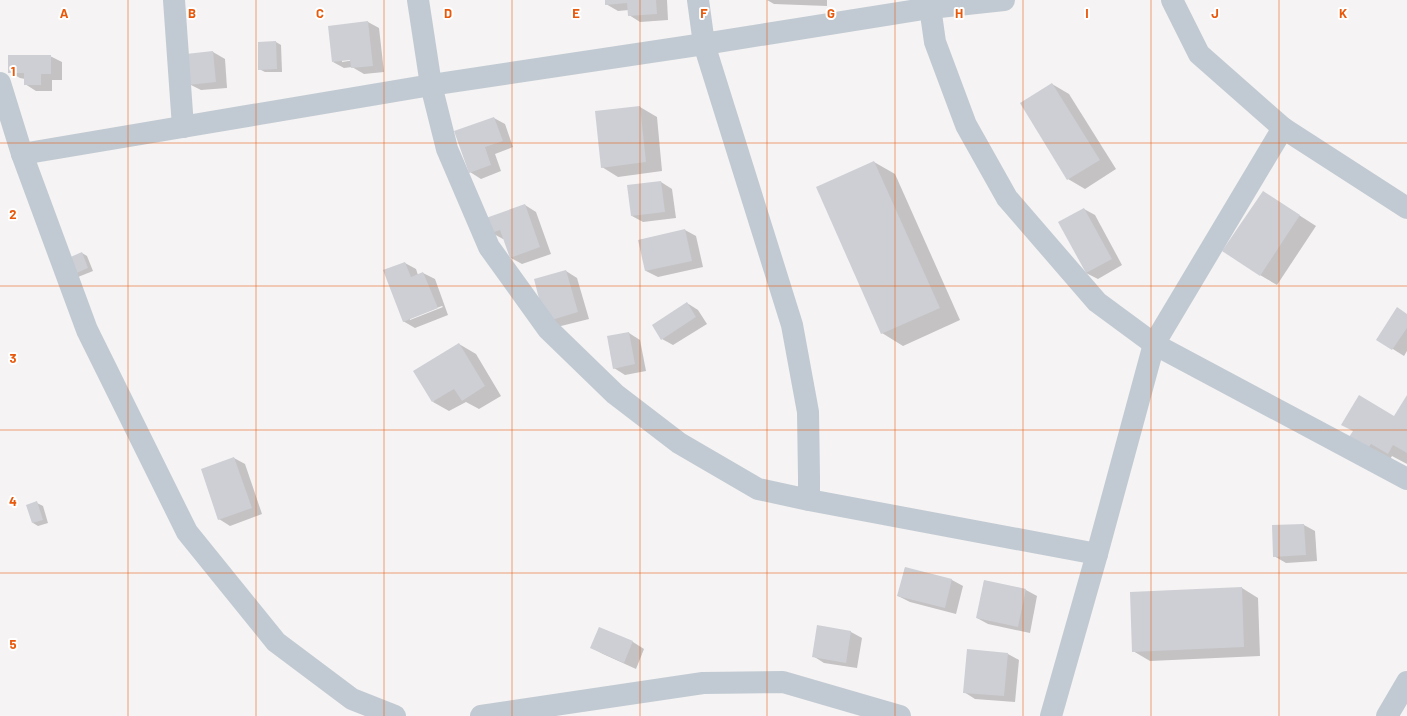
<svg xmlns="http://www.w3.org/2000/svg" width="1407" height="716" viewBox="0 0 1407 716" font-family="Barlow,sans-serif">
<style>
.shadow{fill:#0003;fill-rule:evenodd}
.building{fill:#cdcfd5}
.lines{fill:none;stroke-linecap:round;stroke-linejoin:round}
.street{stroke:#c1cad2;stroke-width:22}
.grid{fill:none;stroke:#e8590c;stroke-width:1;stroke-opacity:0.55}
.grid-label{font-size:13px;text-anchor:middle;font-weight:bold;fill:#e8590c;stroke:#fff;stroke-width:4;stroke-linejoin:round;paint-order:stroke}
</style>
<rect width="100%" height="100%" fill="#f5f3f3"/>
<g class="shadow">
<path d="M606,0H667L668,20L640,22L629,15V10L618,11L606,4Z"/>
<path d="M767,0H827V6L774,4Z"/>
<path d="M368,22L379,28L384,72L364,74L352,67L344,68L333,62ZM342,60H355L342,62Z"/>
<path d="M276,42L281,45L282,72H265L259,69Z"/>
<path d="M213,52L225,59L227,88L201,90L189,84L187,55Z"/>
<path d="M50,56L62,62V80H52V91H36L25,84V79L20,78L9,72Z"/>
<path d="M1052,84L1069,94L1116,169L1085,189L1068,179Z"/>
<path d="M640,107L657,117L662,171L618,177L602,167L596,112Z"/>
<path d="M494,118L505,124L513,147L495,154L501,171L481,179L470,172Z"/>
<path d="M874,162L895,174L960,320L903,346L882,333Z"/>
<path d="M661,182L672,189L676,218L643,222L632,216Z"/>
<path d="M1263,192L1316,226L1277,285L1260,275Z"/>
<path d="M525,205L536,212L551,254L522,264L511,258L504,239H503L492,233Z"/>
<path d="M1084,209L1095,215L1122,265L1098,279L1086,273Z"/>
<path d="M685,230L696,236L703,267L658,277L646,271L640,240Z"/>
<path d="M82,253L87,256L93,271L78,277L73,274Z"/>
<path d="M405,263L416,269L418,275L423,273L435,279L448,315L415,328L403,321ZM442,306L443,307L410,320V318Z"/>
<path d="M566,271L577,278L589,319L557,327L546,321Z"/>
<path d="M687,303L698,310L707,324L673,345L662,339Z"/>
<path d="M1407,314V351L1404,356L1377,339Z"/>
<path d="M629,333L640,340L646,371L625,375L614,368Z"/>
<path d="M459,344L476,354L501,396L479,409L466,402L449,411L433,402Z"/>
<path d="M1407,397V464L1392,456L1388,463L1348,440L1395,417Z"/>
<path d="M234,458L245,464L262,514L230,526L219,519Z"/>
<path d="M37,503L43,506L48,523L38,526L33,523Z"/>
<path d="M1304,525L1315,531L1317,561L1286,563L1274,556Z"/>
<path d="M905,568L952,580L963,586L956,614L910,602L898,596Z"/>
<path d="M984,582L1026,590L1037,596L1030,633L988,624L977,618Z"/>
<path d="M1242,588L1258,598L1260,656L1150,661L1133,651Z"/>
<path d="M818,626L851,632L862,638L857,668L824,663L813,656Z"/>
<path d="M600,628L633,642L644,649L636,669L603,654L592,648Z"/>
<path d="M1008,654L1019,660L1015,702L975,699L964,692Z"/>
</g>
<g class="building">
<path d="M605,0H656L657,14L628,16L627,3L605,5Z"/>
<path d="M368,21L373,66L351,68L350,60L332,62L328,26Z"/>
<path d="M276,41L277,69L258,70V42Z"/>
<path d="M213,51L216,82L188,85L186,54Z"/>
<path d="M8,55H51V74H41V85H24V73H8Z"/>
<path d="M1052,83L1100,160L1067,180L1020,103Z"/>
<path d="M640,106L646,162L601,168L595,111Z"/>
<path d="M494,117L503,141L485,147L491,165L469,173L454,131Z"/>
<path d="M874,161L940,308L881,334L816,187Z"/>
<path d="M661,181L665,212L631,216L627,185Z"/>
<path d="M1263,191L1300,215L1260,276L1222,251Z"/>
<path d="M525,204L540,247L510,258L500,230L491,233L486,218Z"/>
<path d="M1084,208L1112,259L1086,273L1058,222Z"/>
<path d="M685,229L692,261L645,271L638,240Z"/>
<path d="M82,252L88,268L72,275L66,259Z"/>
<path d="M405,262L411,277L423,272L438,308L403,322L383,270Z"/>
<path d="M566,270L578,312L545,322L534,279Z"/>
<path d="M687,302L696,317L661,340L652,325Z"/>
<path d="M1397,307L1407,314V328L1392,350L1376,340Z"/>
<path d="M629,332L635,364L613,369L607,336Z"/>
<path d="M459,343L485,386L462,401L454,389L432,402L413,371Z"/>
<path d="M1359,395L1394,416L1407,395V453L1393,445L1388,454L1371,444L1366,452L1347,440L1353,431L1341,425Z"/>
<path d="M234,457L252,508L218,520L201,469Z"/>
<path d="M37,501L43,520L32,523L26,505Z"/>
<path d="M1304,524L1306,555L1273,557L1272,525Z"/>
<path d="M905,567L952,579L945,608L897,596Z"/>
<path d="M984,580L1026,589L1018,627L976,618Z"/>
<path d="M1242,587L1244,647L1132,652L1130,592Z"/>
<path d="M817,625L851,631L846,663L812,657Z"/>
<path d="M599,627L633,641L624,663L590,648Z"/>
<path d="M967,649L1008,653L1004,696L963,693Z"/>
</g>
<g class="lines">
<g class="street">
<path d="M174,0L183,127"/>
<path d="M418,0L431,85L447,149L489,247L548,329L615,394L679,443L758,489L809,500L1097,554"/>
<path d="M698,0L704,44L792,325L808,412L809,477V500"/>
<path d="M929,0L935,42L966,125L1007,198L1097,302L1154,344L1407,479"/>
<path d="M1172,0L1199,54L1283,128L1407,208"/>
<path d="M0,83L22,154L87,330L187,532L276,642L352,699L395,716"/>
<path d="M22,154L431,85L704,44L930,8L1004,0"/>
<path d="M481,716L703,683L783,682L900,716"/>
<path d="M1051,716L1097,554L1154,344L1283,128"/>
<path d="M1387,716L1407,682"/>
</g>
</g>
<path class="grid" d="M128,0V716M256,0V716M384,0V716M512,0V716M640,0V716M767,0V716M895,0V716M1023,0V716M1151,0V716M1279,0V716M0,143H1407M0,286H1407M0,430H1407M0,573H1407"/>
<g class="grid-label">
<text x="64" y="18">A</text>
<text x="192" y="18">B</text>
<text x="320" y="18">C</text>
<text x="448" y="18">D</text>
<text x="576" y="18">E</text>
<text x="704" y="18">F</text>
<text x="831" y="18">G</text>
<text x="959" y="18">H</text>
<text x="1087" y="18">I</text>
<text x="1215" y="18">J</text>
<text x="1343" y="18">K</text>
<text x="13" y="76">1</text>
<text x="13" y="219">2</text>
<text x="13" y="363">3</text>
<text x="13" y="506">4</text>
<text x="13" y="649">5</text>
</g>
</svg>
